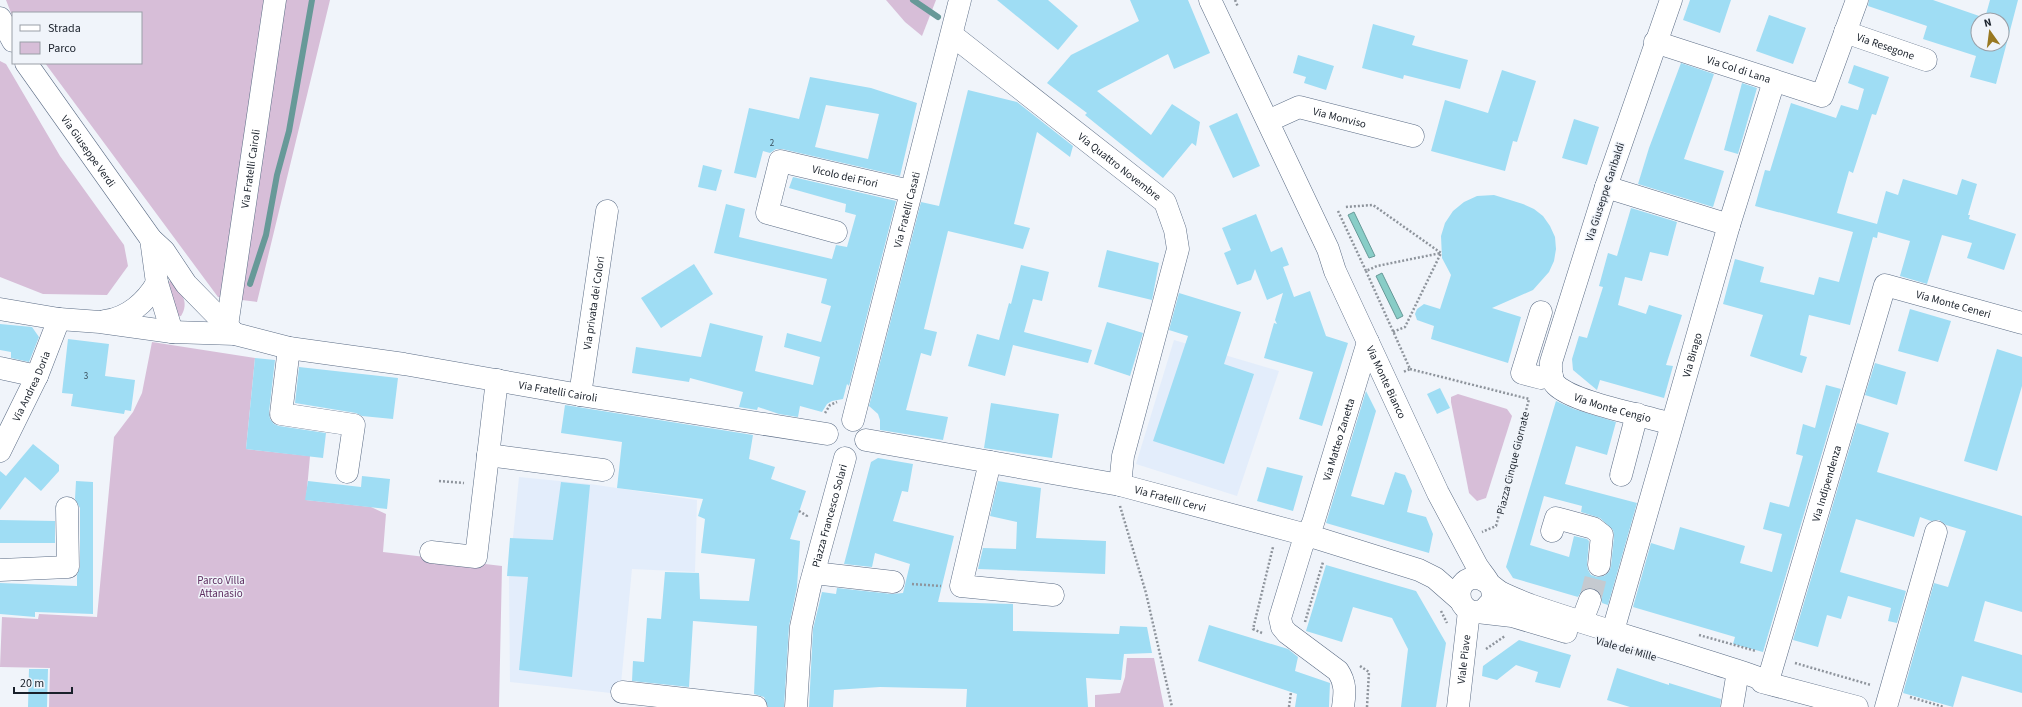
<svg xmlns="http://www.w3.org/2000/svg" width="2022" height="707" viewBox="0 0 2022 707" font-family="'Source Sans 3',sans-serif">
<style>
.built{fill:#e3edfb}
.green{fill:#d7bed8}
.water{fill:#88cdc7;stroke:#679998}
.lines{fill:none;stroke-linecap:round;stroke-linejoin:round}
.stream{stroke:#679998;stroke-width:6}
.building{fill:#9fddf4;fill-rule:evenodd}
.minor-tunnel{stroke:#c5cad0;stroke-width:22;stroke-dasharray:22 11;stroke-linecap:butt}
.minor-casing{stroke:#5b6c85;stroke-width:23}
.path{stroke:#8e949c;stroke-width:2.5;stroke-dasharray:2 2;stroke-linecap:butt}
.minor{stroke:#fff;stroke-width:22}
.labels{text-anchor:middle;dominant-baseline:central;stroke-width:3;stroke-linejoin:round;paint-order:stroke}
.number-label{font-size:9px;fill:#3a4f5c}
.street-label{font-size:11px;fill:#19202a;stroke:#f0f4fa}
.park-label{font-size:11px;fill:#5d2e60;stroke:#f0f4fa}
</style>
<rect width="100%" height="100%" fill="#f0f4fa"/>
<g class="built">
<path d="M1174,340L1279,371L1237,496L1136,464Z"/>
<path d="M519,477L590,484L697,500L695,572L632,569L620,694L510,682L509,578Z"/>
</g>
<g class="green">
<path d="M6,0H330L257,302L218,297L45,63H141V13H13V18Z"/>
<path d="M886,0H936L922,36L905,22Z"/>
<path d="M0,61L6,64L60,156L124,245L128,266L107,295L43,294L0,277Z"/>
<path d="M172,280C181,292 190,302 181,316L176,317L170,294L169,282Z"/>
<path d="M152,342L255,358L246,449L310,456L306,500L371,507L386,514L383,552L502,566L499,707H49L50,668L0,667L2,617L38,619L39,614L97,617L114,437L133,412L142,393Z"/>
<path d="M1458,394L1507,409L1512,416L1486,498L1477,501L1469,493L1451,402V397Z"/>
<path d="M1127,658H1154L1164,707H1095V695L1120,693L1125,677Z"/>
</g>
<g class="water">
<path d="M1354,212L1375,256L1369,258L1348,215Z"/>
<path d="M1382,273L1403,316L1397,319L1376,276Z"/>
</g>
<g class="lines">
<g class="stream">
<path d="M913,0L938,17"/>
<path d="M250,284L266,235L277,175L289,131L312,0"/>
</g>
</g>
<g class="building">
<path d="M997,0H1048L1078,26L1058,50Z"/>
<path d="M1130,0H1188L1210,53L1174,69L1168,54L1097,91L1151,135L1172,104L1200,122L1196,146L1192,143L1163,178L1085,115L1087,113L1047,83L1071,55L1139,21Z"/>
<path d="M1690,0H1731L1720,33L1683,20Z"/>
<path d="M1869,0H1933L1985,18L1990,0H2018L1996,84L1970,77L1976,56L1923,39L1927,26L1868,6ZM1978,20H2002V44H1978Z"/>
<path d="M1769,15L1806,28L1793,64L1756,51Z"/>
<path d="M1373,24L1415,36L1412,45L1468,60L1460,89L1404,75L1403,79L1362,68Z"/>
<path d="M1298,55L1334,66L1326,90L1304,83L1306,77L1293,73Z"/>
<path d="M1681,63L1714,74L1684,159L1724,171L1713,207L1638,184L1649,148Z"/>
<path d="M1854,65L1889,77L1876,115L1872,114L1853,173L1849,171L1837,213L1877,224L1886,191L1898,195L1903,179L1957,195L1962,179L1977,184L1968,215H1970L1969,219L2016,234L2004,270L1967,258L1972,243L1942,235L1927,284L1900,276L1910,241L1878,232L1877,238L1873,237L1850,325L1809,315L1800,355L1807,357L1802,373L1750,356L1763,315L1723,304L1735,259L1764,267L1760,282L1814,295L1819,277L1839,282L1853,232L1755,206L1765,170L1770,171L1791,103L1836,118L1841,105L1858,110L1864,89L1848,83Z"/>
<path d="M1502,70L1536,81L1517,142L1513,141L1505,171L1431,151L1445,100L1488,113Z"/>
<path d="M810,77L871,88L917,103L900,176L782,149H776L770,153L763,151L756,178L734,173L749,108L799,119ZM826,105L879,114L868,159L815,147Z"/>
<path d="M1742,83L1757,88L1738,154L1724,150Z"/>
<path d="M968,90L1017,102L1073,146L1070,157L1037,132L1014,224L1030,228L1023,249L948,231L924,329L937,332L931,356L921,353L906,410L948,417L943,440L880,430V420L878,414L869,406L921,202L939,206Z"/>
<path d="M1237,113L1260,166L1233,178L1209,126Z"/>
<path d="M1574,119L1599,127L1587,165L1562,158Z"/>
<path d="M703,165L722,170L716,191L698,187Z"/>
<path d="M793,177L896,201L849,386L847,384L843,399L832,401L827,404L822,412L800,406L798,417L779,414L758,407L757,410L739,407L743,392L690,378L689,382L632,373L636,347L701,357L710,323L763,336L755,371L813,385L820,357L784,347L787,333L821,342L831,306L821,303L827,279L714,253L726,204L745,209L739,237L832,259L836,245L847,247L856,215L845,212L846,204L789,188Z"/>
<path d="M1494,195L1523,204L1534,209L1543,216L1550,226L1555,237L1556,249L1554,261L1549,272L1533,290L1492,308L1521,317L1508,363L1431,339L1434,326L1417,320L1415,314L1417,309L1424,304L1440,309L1451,275L1442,258L1441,236L1445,223L1453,211L1464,202L1477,196Z"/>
<path d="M1631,208L1677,222L1668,256L1650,252L1642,281L1625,277L1618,305L1646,314L1649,305L1682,315L1666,365L1673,366L1664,398L1600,380L1597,390L1573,370L1572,359L1579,336L1587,338L1603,287L1599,286L1608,253L1617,256Z"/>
<path d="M1256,214L1271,252L1282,247L1289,265L1283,267L1294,297L1310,291L1326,336L1348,343L1322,426L1299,419L1313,372L1264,358L1274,323L1277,324L1275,320L1283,293L1267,300L1255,269L1251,280L1237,285L1224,253L1231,250L1222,228Z"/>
<path d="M1107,250L1159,263L1152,300L1098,287Z"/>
<path d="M694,264L713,294L661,328L641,298Z"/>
<path d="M1021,265L1049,272L1042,301L1033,299L1024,332L1092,350L1088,363L1013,345L1005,376L968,366L977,334L999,340L1009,303L1011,304Z"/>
<path d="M1179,293L1241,312L1224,364L1254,374L1224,464L1153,441L1188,336L1169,330Z"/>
<path d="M1910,309L1951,321L1938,362L1898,351Z"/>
<path d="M1107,322L1143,333L1130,376L1094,364Z"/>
<path d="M0,324L32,327L39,337L29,362L11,358V352L0,350Z"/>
<path d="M68,339L109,344L105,376L135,380L131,411L125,410L124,414L71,406L73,394L62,393Z"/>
<path d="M1997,349L2022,357V386L1997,471L1964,461Z"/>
<path d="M255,358L275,360L269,412L270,419L274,424L279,426L326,433L323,458L246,449Z"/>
<path d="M1875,363L1906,372L1897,405L1865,395Z"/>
<path d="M299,367L398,378L393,419L362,416L356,413L295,403Z"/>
<path d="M1826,385L1841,389L1763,652L1733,644L1735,637L1633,607L1651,543L1674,550L1680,527L1745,546L1740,563L1772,572L1782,534L1763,529L1770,502L1789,507L1803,456L1796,454L1803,424L1815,428Z"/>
<path d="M1440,388L1450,408L1437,414L1427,394Z"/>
<path d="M1366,391L1376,411L1351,496L1384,505L1395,472L1405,475L1412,491L1407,512L1426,517L1433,534L1429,553L1326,523Z"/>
<path d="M1556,401L1574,409L1616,422L1607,455L1576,446L1565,484L1637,503L1608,605L1602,603L1600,592L1595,588H1588L1582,590L1578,597L1513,578L1506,567ZM1544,496L1582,506L1581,512L1600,518L1613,530L1614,536L1611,566L1609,572L1604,576L1597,577L1591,575L1588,570L1587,564L1589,541L1587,539L1574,536L1569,557L1530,545Z"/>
<path d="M991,403L1059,414L1052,458L984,448Z"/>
<path d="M565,405L753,435L749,459L775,467L771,479L806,491L790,539L800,541L797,587L789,626L784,707H768L764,697L754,694L757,626L693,621L689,687L632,681L633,661L644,662L647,618L661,619L665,572L699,573L700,599L749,601L755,559L701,553L705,519L698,516L703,499L617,488L622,442L561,433Z"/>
<path d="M1857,423L1889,433L1877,472L2022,516V612L1985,601L1974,641L2022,655V693L1962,676L1953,707L1903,693L1934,583L1948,587L1966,531L1946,525L1939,520L1931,521L1920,517L1914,537L1856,519L1840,572L1906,591L1897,623L1888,621L1891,608L1848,596L1841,619L1827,615L1818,647L1793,640Z"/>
<path d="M33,444L59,465V471L41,491L25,477L0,510V471L6,476Z"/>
<path d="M878,458L913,464L908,492L902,491L893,521L954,536L938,602L1013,604V631L1119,634L1120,626L1147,627L1152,653L1124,654L1121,680L1086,678L1088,707H966L967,689L880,687L834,690L833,707H809L813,629L822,592L836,594L837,588L892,594L903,593L910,564L875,553L872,567L844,564L871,462Z"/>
<path d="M1267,467L1303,476L1293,511L1257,501Z"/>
<path d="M362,476L390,479L387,509L305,500L308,481L361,487Z"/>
<path d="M76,481L93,482V614L35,612V617L0,614V583L77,586V575L80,567V508L75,499Z"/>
<path d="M998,481L1041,488L1036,538L1106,541L1105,574L978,569L983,548L1016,549L1017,522L990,516Z"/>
<path d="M561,482L590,485L572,677L519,670L528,577L507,576L510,538L553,540Z"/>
<path d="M0,520L55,521V543H0Z"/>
<path d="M1326,565L1416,591L1446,643L1436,707H1401L1408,649L1392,618L1353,607L1342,642L1306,631Z"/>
<path d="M1209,625L1288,649L1298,657L1295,671L1330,683L1329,707H1295L1297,694L1198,661Z"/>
<path d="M1519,640L1571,655L1560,688L1535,682L1538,672L1516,665L1497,680L1482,676L1483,666Z"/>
<path d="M1617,668L1669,685V683L1721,699L1720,707H1630L1607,700Z"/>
<path d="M29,669H48L47,707H28Z"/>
</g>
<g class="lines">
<path class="minor-tunnel" d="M1590,600L1599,565"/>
<g class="minor-casing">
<g id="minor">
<path id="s1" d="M1210,0L1328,249L1335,271L1438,493L1477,566C1484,577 1496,587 1492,601L1483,611L1473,612C1454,606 1455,577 1477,578C1486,579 1492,587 1500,592C1510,597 1520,601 1530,605C1590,626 1650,642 1710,662C1731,669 1755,675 1775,685"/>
<path id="s2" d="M1671,0L1606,187L1551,362C1551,370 1550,379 1556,385C1574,403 1644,415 1671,424"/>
<path d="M0,18L13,41"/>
<path id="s3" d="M1845,32L1926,60"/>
<path id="s4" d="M952,35L1165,202L1175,230L1178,249L1123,456L1120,485"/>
<path id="s5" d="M1655,42L1822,96L1857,0"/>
<path id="s6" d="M26,63L151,239L164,251L186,284L235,334"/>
<path id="s7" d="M1268,121L1299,107L1413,136"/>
<path d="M1606,187L1729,225"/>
<path id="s8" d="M836,232L767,213L780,161L910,191"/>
<path d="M151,239L157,283L172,332"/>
<path id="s9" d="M0,309L59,319L100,322L172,332L235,334L289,348L404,364L580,395L827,434"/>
<path d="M1541,312L1522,373L1541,378L1552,376"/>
<path d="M105,321C128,318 146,302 157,283"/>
<path id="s10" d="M227,326L275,0"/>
<path d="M289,348L281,414L354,425L347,472"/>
<path d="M0,368L37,376"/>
<path id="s11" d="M580,395L607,211"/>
<path id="s12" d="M853,420L960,0"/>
<path id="s13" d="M866,440L1120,485L1307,535L1419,570L1435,578L1459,599"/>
<path id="s14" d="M0,451L37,376L59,319"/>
<path d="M488,455L603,470"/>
<path d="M990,462L961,586L1053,595"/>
<path d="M1621,475L1637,414"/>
<path d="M1552,531L1556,518L1593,528L1602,535L1599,565"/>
<path d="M431,552L476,557L497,380"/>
<path d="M0,570L68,567L67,508"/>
<path d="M814,573L893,582"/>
<path d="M1477,612L1512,616L1566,632"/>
<path d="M1582,621L1590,600"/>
<path id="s15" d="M1613,631L1729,225L1774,81"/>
<path id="s16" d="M1768,681L1885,285L2022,323"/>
<path d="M1762,682L1857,707"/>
<path d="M622,692L756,707"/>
<path id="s17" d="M796,707L801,627L810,586L845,458"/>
<path id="s18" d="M1343,707C1345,693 1346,683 1338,671L1287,633L1282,627L1280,618L1302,546L1313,523L1368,342"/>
<path id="s19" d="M1458,707L1469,611"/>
<path d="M1732,707L1737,677"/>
<path d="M1886,707L1936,532"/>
</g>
</g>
<g class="path">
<path d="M1235,0L1238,7"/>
<path d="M1338,211L1366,271L1377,266L1441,253L1373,205L1345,207"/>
<path d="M1366,271L1410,369L1403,372"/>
<path d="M1393,332L1405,327L1441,253"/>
<path d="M1410,369L1529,399L1496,526L1482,532"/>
<path d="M825,413L830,405L837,402"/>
<path d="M439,481L464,483"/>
<path d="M1120,506L1146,593L1172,707"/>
<path d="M799,511L807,516L806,518"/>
<path d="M912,584L941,586"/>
<path d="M1441,611L1447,623"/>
<path d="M1305,622L1323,562"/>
<path d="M1262,633L1253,629L1273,547"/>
<path d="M1699,635L1756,651"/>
<path d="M1486,649L1505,636"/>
<path d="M1795,663L1871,685"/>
<path d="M1360,666L1369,672L1367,707"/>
<path d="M1910,697L1944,707"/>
<path d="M1289,707L1291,692"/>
</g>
<use href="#minor" class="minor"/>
</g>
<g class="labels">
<g class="number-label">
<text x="772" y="143">2</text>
<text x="86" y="376">3</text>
</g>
<g class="street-label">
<text stroke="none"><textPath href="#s3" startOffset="43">Via Resegone</textPath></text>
<text stroke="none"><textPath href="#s5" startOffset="88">Via Col di Lana</textPath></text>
<text stroke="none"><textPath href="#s7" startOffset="76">Via Monviso</textPath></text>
<text stroke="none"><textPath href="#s6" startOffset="108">Via Giuseppe Verdi</textPath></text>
<text stroke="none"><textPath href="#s4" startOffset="213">Via Quattro Novembre</textPath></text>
<text stroke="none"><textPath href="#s10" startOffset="159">Via Fratelli Cairoli</textPath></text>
<text stroke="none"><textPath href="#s8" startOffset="192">Vicolo dei Fiori</textPath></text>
<text transform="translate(1605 192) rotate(-72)">Via Giuseppe Garibaldi</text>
<text stroke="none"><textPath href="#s12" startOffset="217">Via Fratelli Casati</textPath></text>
<text stroke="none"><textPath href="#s11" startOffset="93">Via privata dei Colori</textPath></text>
<text stroke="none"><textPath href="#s16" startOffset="484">Via Monte Ceneri</textPath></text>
<text stroke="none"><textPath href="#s15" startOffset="287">Via Birago</textPath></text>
<text stroke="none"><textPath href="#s1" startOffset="421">Via Monte Bianco</textPath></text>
<text stroke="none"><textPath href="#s14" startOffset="72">Via Andrea Doria</textPath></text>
<text stroke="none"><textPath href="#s9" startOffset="565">Via Fratelli Cairoli</textPath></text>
<text stroke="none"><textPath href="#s2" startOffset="467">Via Monte Cengio</textPath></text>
<text stroke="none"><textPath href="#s18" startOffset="306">Via Matteo Zanetta</textPath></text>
<text transform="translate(1513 463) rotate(-76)">Piazza Cinque Giornate</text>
<text stroke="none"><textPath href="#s16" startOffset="206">Via Indipendenza</textPath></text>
<text stroke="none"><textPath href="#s13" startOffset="310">Via Fratelli Cervi</textPath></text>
<text stroke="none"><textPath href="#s17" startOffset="195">Piazza Francesco Solari</textPath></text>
<text transform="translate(1626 649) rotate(16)">Viale dei Mille</text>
<text stroke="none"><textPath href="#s19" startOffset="48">Viale Piave</textPath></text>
</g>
<g class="park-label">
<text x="221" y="580">Parco Villa<tspan x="221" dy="13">Attanasio</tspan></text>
</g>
</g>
<rect x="12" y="12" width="130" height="52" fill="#f0f4fa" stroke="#9a9fa7"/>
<rect x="20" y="25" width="20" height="6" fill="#ffffff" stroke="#9a9fa7"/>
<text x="48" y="32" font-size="12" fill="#19202a">Strada</text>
<rect x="20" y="42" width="20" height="12" fill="#d7bed8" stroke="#9a9fa7"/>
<text x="48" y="52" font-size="12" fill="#19202a">Parco</text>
<g transform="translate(1990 32) rotate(346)"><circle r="19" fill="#f0f4fa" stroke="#9a9fa7"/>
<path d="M0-3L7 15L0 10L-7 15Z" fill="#987821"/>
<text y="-6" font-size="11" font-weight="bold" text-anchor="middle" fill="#19202a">N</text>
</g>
<path d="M14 687v6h58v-6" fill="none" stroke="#19202a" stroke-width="2"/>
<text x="20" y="687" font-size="12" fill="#19202a" stroke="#f0f4fa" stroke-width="3" paint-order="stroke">20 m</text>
</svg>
